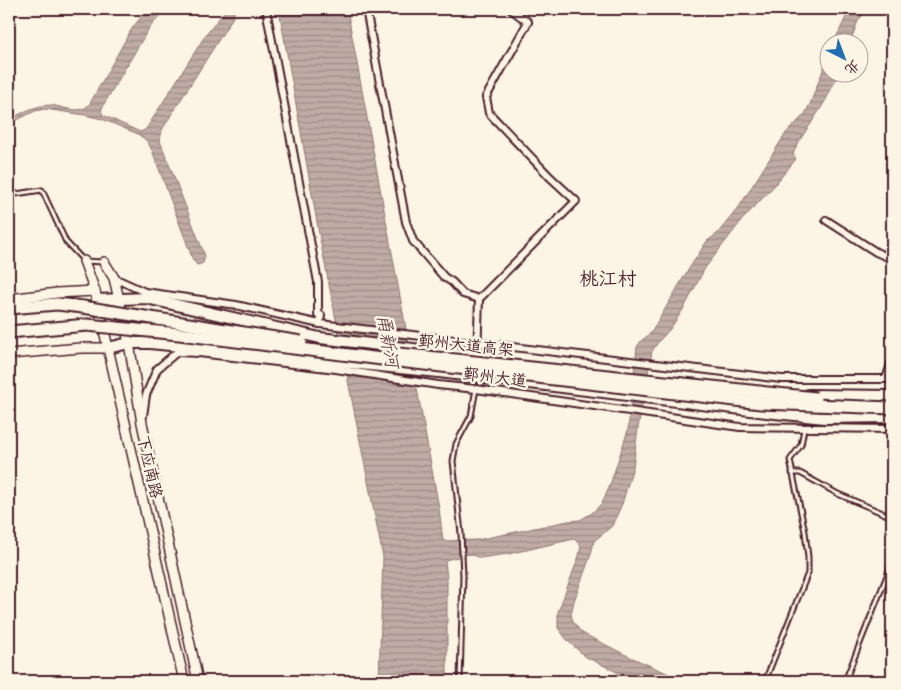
<svg xmlns="http://www.w3.org/2000/svg" width="901" height="690" viewBox="0 0 901 690" font-family="Sriracha,'LXGW WenKai TC',sans-serif">
<style>
.water{fill:url(#water-rules);stroke:#917474}
.lines{fill:none;stroke-linecap:round;stroke-linejoin:round}
.service-casing{stroke:#4a1f2b;stroke-width:7}
.minor-casing{stroke:#4a1f2b;stroke-width:10}
.secondary-casing{stroke:#4a1f2b;stroke-width:12}
.primary-casing{stroke:#4a1f2b;stroke-width:14}
.trunk-casing{stroke:#4a1f2b;stroke-width:15}
.service{stroke:#fcf5e5;stroke-width:3}
.minor{stroke:#fcf5e5;stroke-width:6}
.secondary{stroke:#fcf5e5;stroke-width:9}
.primary{stroke:#fcf5e5;stroke-width:10}
.trunk{stroke:#fcf5e5;stroke-width:11}
.trunk-bridge-casing{stroke:#4a1f2b;stroke-width:15;stroke-linecap:butt}
.trunk-bridge{stroke:#fcf5e5;stroke-width:11}
.labels{text-anchor:middle;dominant-baseline:central;stroke-width:5;stroke-linejoin:round;paint-order:stroke}
.street-label{font-size:16px;fill:#4a1f2b;stroke:#fcf5e5}
.water-label{font-size:18px;font-style:italic;fill:#6d4950;stroke:#fcf5e5}
.quarter-label{font-size:19px;fill:#4a1f2b;stroke:#fcf5e5}
</style>
<defs>
<pattern id="water-rules" width="6" height="5" patternUnits="userSpaceOnUse" patternTransform="scale(1.25)"><rect width="6" height="5" fill="#c0aca5"/><path d="M0 2.5h6" fill="none" stroke="#9e8b87"/></pattern>
</defs>
<rect width="100%" height="100%" fill="#fcf5e5"/>
<filter id="ink" filterUnits="userSpaceOnUse"><feTurbulence type="fractalNoise" baseFrequency=".02" numOctaves="2"/><feDisplacementMap in="SourceGraphic" scale="10" xChannelSelector="R" yChannelSelector="G"/><feConvolveMatrix kernelMatrix="1 2 1 2 8 2 1 2 1" color-interpolation-filters="sRGB"/></filter>
<g filter="url(#ink)">
<g class="water">
<path d="M147,9H165L148,30L104,104L101,111L103,115L140,132L145,130L148,126L203,39L226,9H235L233,17L168,120L162,130L160,141L205,256L203,263L197,265L193,260L152,150L147,141L138,134L102,119L85,115L45,109L35,111L17,120L9,125V121C20,113 36,105 50,105C59,106 74,112 82,109C84,109 87,106 89,105L131,30Z"/>
<path d="M279,9H347L439,508L443,541L477,540L568,521L580,520L592,513L602,503L609,488L628,430L637,347L641,341L651,333L685,275L707,241L717,234L739,207L786,133L805,114L810,104L828,57V72L839,73C832,88 825,103 815,117C808,129 798,140 793,154L796,159L773,187L742,220L705,268L684,308L670,329L659,341L652,351L638,428L633,467L622,504L612,526L594,541L591,554L574,601L571,614L573,622L582,633L628,656L685,681H633L619,673L586,657L568,641L558,628V612L579,556L581,545L574,539L508,554L480,558L470,554L445,560L447,579V681H379L383,557L320,239Z"/>
<path d="M850,9H867L858,21L850,42H834Z"/>
</g>
<g class="lines">
<g class="service-casing">
<g id="service">
<path d="M9,195L42,190L66,242L84,261L104,262"/>
<path d="M792,473H800L838,494L892,517"/>
<path d="M460,681L463,576L461,533L453,461L456,444L471,416L476,389"/>
<path d="M765,681L808,573V557L805,532L790,460L801,445L804,429"/>
<path d="M845,681L892,563"/>
</g>
</g>
<g class="minor-casing">
<g id="minor">
<path d="M266,9L318,282V315H321L320,324"/>
<path d="M366,9L406,222L413,241L444,277L452,282L463,294L479,299"/>
<path d="M826,220L876,252L892,259"/>
<path d="M114,278L145,292L236,305L320,324L782,379H892"/>
<path d="M477,356L479,299L576,201L550,177L489,113L486,97L528,22L511,9"/>
<path d="M886,379L892,361"/>
<path d="M143,416L146,395L157,369L177,352L199,353L336,369L438,385L476,389L740,427L892,429"/>
</g>
</g>
<g class="secondary-casing">
<g id="secondary">
<path d="M84,261L95,291L184,681"/>
<path d="M104,262L114,278L129,343L142,423L198,681"/>
<path d="M9,299L57,293L95,291"/>
<path d="M9,354L81,348H108"/>
</g>
</g>
<g class="primary-casing">
<g id="primary">
<path d="M97,300L146,298L320,338L506,360"/>
<path d="M108,348L129,343H150L439,372L775,413L825,418L892,417"/>
<path d="M808,395L892,396"/>
</g>
</g>
<g class="trunk-casing">
<path id="trunk" d="M9,308L57,304L83,307"/>
</g>
<use href="#service" class="service"/>
<use href="#minor" class="minor"/>
<use href="#secondary" class="secondary"/>
<use href="#primary" class="primary"/>
<use href="#trunk" class="trunk"/>
<g class="trunk-bridge-casing">
<g id="trunk-bridge">
<path d="M83,307L301,342"/>
<path d="M9,332L87,325L179,334L390,360L761,403L892,408"/>
<path d="M399,354L816,398"/>
</g>
</g>
<use href="#trunk-bridge" class="trunk-bridge"/>
</g>
</g>
<g class="labels">
<g class="street-label">
<text transform="translate(466 345) rotate(6)">鄞州大道高架</text>
<text transform="translate(495 377) rotate(7)">鄞州大道</text>
<text transform="translate(150 467) rotate(77)">下应南路</text>
</g>
<g class="water-label">
<text transform="translate(388 341) rotate(80)">甬新河</text>
</g>
<g class="quarter-label">
<text x="608" y="278">桃江村</text>
</g>
</g>
<rect width="901" height="690" fill="none" stroke="#fcf5e5" stroke-width="30"/>
<rect x="15" y="15" width="871" height="660" fill="none" stroke="#4a1f2b" stroke-width="2" filter="url(#ink)"/>
<g transform="translate(844 58) rotate(138)"><circle r="24" fill="#fcf5e5" stroke="#b59f9b"/>
<path d="M0-4L9 19L0 12L-9 19Z" fill="#1f6fb2"/>
<text y="-8" font-size="14" font-weight="bold" text-anchor="middle" fill="#4a1f2b">北</text>
</g>
</svg>
